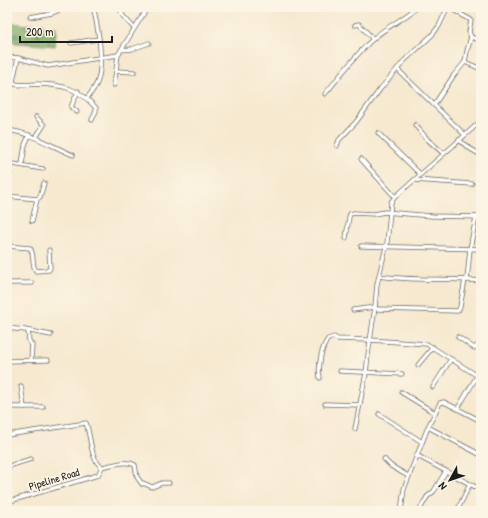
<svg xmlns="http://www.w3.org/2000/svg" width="488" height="518" viewBox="0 0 488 518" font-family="'Patrick Hand',sans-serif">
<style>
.forest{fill:url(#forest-firs);stroke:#4c6441}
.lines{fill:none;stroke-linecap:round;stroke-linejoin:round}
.minor-casing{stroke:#68645b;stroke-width:5}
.minor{stroke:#fff;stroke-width:3.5}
.labels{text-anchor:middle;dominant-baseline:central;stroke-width:4;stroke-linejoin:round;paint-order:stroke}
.street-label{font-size:11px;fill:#1c1c1c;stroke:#fcf5e5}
</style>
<defs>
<pattern id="forest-firs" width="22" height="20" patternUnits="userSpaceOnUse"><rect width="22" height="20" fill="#7bac66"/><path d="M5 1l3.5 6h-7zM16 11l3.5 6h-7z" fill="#648b53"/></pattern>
</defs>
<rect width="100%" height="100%" fill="#fcf5e5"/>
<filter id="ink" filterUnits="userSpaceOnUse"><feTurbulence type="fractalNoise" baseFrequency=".025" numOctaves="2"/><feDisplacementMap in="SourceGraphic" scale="8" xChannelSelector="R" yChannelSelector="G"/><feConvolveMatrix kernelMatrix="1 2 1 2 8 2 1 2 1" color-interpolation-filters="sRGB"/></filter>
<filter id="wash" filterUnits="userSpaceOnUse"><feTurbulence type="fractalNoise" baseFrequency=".012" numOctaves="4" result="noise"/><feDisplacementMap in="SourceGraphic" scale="16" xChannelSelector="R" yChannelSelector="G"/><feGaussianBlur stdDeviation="0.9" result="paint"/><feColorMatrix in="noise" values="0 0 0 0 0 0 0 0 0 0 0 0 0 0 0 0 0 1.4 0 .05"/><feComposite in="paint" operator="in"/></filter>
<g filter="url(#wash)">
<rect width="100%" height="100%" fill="#f6e9d0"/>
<path class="forest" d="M7,23L56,27L55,46L7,42Z"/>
</g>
<g filter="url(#ink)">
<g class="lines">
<g class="minor-casing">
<g id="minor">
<path d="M119,7L123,16L134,28"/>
<path d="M448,7L471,20L469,32L471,37L481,41"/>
<path d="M30,17L52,13L67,7"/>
<path d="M355,25L359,24L373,39"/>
<path d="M71,43L99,39"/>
<path d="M121,50L132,49L149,43"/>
<path d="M7,57L18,58L48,66L118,55"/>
<path d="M18,58L13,81L15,84C22,86 30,84 37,84C62,85 78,87 96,108V111L92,120"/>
<path d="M465,62L467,51L471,37"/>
<path d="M397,69L465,135"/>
<path d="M117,71L134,72"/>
<path d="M114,85L118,55L144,13"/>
<path d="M325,94C341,75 355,55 374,38C387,26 405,19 417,7"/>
<path d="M87,98C91,93 96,87 98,80C104,60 98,30 94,10L92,7"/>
<path d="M434,105L454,75L465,62L481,69"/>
<path d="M77,112L71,107L78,91"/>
<path d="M415,125L428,140L443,153"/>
<path d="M7,130C32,133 51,146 73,155"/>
<path d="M378,133L420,174"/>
<path d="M36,137L44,125L36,117"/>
<path d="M459,140L469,148L481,155"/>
<path d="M337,146L339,140L356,122L381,88L404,61L432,35L439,26L448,7"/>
<path d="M361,159L395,197"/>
<path d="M7,163L43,169"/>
<path d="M22,164L25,145L29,135"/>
<path d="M7,174H10"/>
<path d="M414,180L472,184"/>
<path d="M7,196L37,199"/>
<path d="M32,221L37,199L40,197L44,183"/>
<path d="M346,238L349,217L350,214L354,213L374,214L385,212L432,216L481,217"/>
<path d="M7,246L30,248C35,255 31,265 36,271L49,270L50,268L49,250"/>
<path d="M361,246L481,249"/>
<path d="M379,276C412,281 447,278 481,281"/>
<path d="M467,280L470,249L476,217"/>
<path d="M7,283H32"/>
<path d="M375,309L458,311L460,307L465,280"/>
<path d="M353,310L375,307"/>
<path d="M7,328L25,330L51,335"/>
<path d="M28,331L29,341L32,345L31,360"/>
<path d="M458,337L474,348L481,343"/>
<path d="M7,361L48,360"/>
<path d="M418,365L433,347"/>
<path d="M340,371L402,374"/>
<path d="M320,378C318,367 321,348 328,339L334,337L337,339L370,340L427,344L481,378"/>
<path d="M21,386L24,407"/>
<path d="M433,387L451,359"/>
<path d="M401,392L435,413"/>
<path d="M325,404L360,405"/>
<path d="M7,407H43"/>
<path d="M458,408L477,376"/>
<path d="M379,414L422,442"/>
<path d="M428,427L481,455"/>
<path d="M355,429L366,373L368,355L375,307L377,284L387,243L391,202L395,197L481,121"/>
<path d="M7,435L86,423C91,436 90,460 102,467C112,465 126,460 135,465L137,477L142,484L143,483L152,487L162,483H169"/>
<path d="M416,455L481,490"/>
<path d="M384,459L391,466L408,476"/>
<path d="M7,469L12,465L31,459"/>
<path d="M7,502L98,475L102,467"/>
<path d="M401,511L404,489L428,427L440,403L444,402L481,421"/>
<path d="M419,511L427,497L434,491L446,471"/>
<path d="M457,511L470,484"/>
</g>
</g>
<use href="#minor" class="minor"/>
</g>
</g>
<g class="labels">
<g class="street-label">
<text transform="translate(54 479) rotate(-17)">Pipeline Road</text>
</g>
</g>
<rect width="488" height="518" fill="none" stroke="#fcf5e5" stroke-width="24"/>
<g transform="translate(450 480) rotate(230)" stroke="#fcf5e5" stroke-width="3" paint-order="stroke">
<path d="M0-3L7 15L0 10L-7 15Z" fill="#1c1c1c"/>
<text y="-6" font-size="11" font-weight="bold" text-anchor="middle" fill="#1c1c1c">N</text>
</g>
<path d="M20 36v6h92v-6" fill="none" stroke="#1c1c1c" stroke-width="2"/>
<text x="26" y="36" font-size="12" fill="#1c1c1c" stroke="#fcf5e5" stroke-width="3" paint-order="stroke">200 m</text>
</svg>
